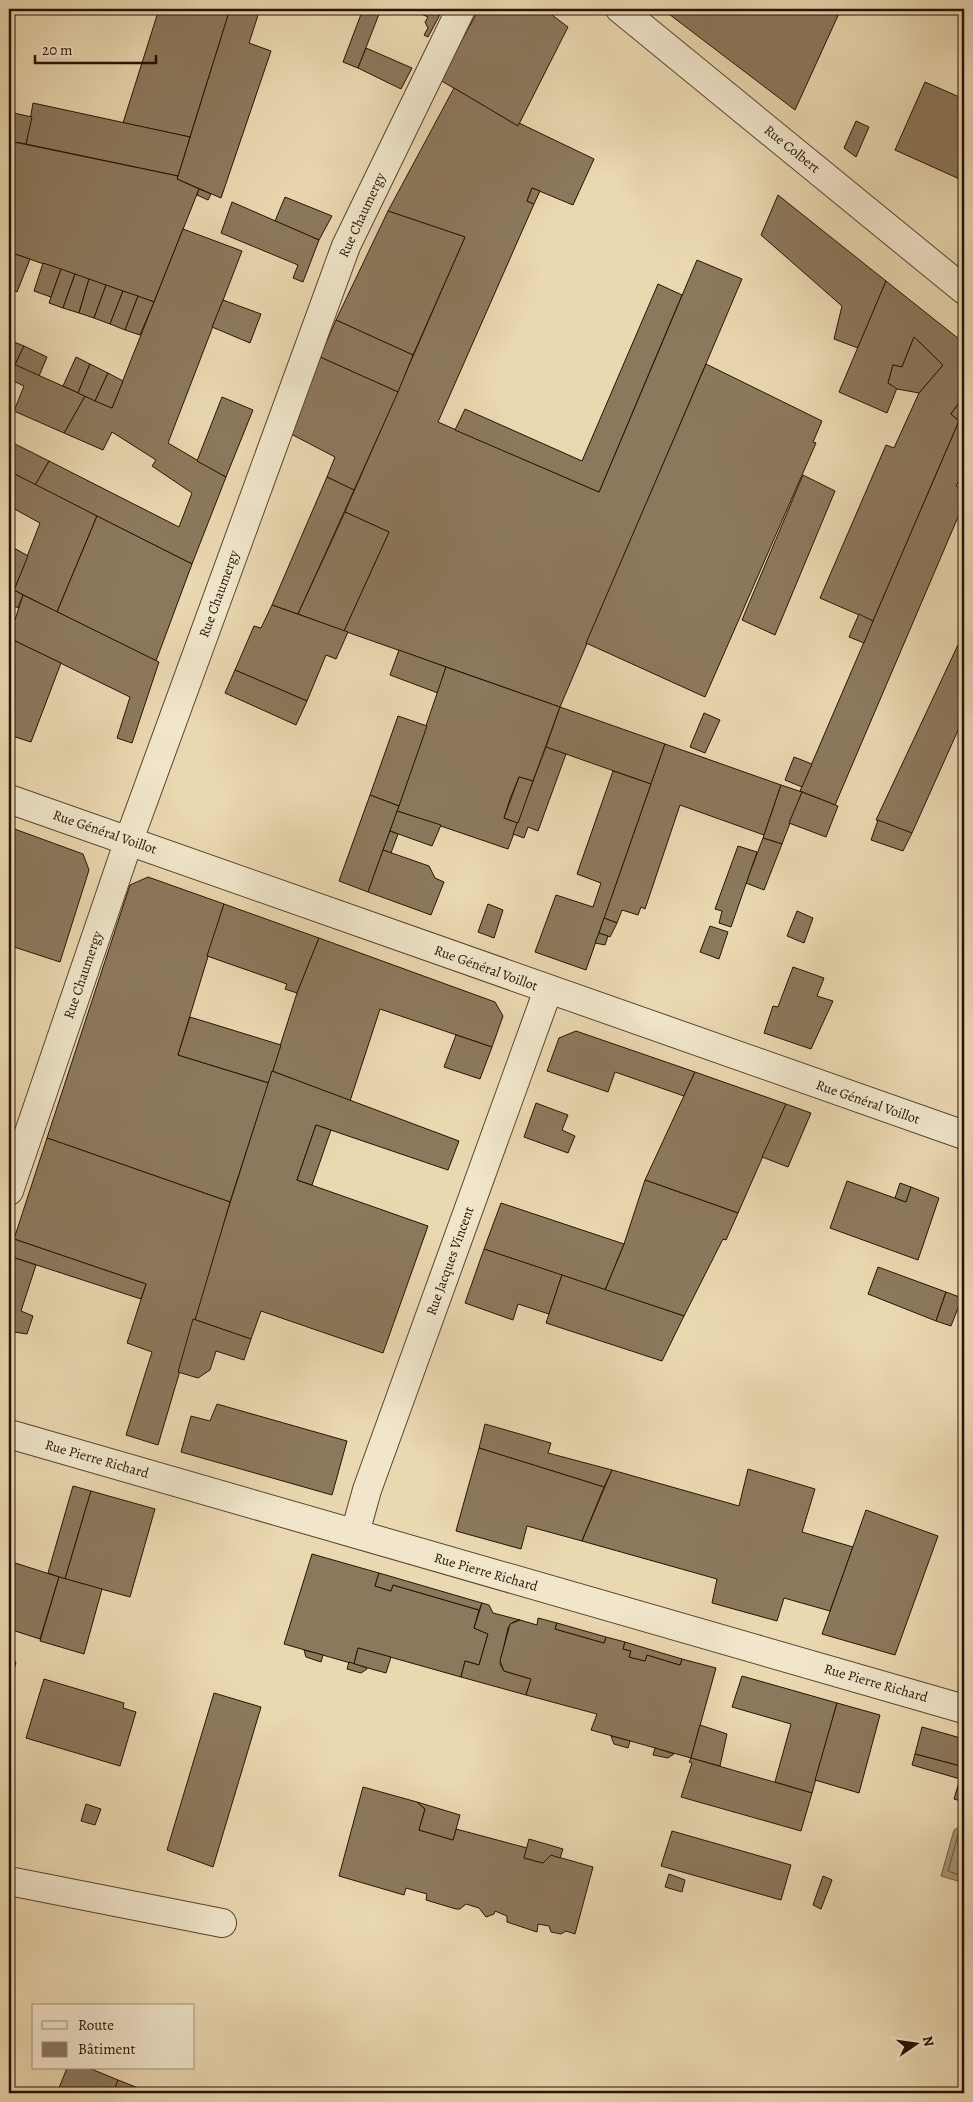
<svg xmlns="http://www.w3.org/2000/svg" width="973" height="2102" viewBox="0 0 973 2102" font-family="Alegreya,serif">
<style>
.water{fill:#a89575;stroke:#746147}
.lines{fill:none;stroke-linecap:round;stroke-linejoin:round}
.shore{stroke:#68543b;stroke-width:1}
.building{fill:#8c795d;stroke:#271301}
.minor-casing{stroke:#58442d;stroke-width:30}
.minor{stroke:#f1e6cc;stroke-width:28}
.labels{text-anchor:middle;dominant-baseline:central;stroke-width:4;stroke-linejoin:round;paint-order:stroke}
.street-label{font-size:14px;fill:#271301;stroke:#f1e6cc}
</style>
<rect width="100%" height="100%" fill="#ead8b1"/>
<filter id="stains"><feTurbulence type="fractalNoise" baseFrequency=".004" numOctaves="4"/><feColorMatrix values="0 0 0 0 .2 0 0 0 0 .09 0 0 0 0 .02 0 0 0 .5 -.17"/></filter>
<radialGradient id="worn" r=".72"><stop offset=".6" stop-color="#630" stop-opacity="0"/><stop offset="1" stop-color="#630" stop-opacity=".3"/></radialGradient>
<path class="water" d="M964,1824V1883L941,1876L954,1830Z"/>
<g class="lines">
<path class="shore" d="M964,1829L958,1835L948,1871L964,1877"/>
</g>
<g class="building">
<path d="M9,9H34L9,16Z"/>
<path d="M159,9H230L190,137L123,123Z"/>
<path d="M230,9H260L249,43L271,51L221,198L177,179Z"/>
<path d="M363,9H381L358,68L343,62Z"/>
<path d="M410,9H443L428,37L424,35L428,28L425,22L428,17Z"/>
<path d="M479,9H544L568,27L518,126L440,80Z"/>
<path d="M666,9H841L795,110L665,11Z"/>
<path d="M366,48L412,68L401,89L358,68Z"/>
<path d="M925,82L964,99V181L895,150Z"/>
<path d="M454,88L518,126L519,123L594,159L573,205L532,188L527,201L534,204L438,422L599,492L697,260L742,279L560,707L344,631L389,532L345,512L465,237L388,211Z"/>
<path d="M33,103L190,137L178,176L26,144Z"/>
<path d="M9,112L32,117L26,144L9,141Z"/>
<path d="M856,121L869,127L856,157L844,148Z"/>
<path d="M9,141L178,176L177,179L199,189L154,302L9,252Z"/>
<path d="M532,188L540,191L534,204L527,201Z"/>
<path d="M199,189L211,194L208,200L197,195Z"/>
<path d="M778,195L886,281L858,348L834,339L842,306L761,235Z"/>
<path d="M285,197L332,216L319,240L275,221Z"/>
<path d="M232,202L319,240L303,282L293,278L298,265L221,233Z"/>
<path d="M388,211L465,237L413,355L336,320Z"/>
<path d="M183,229L242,251L168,443L226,477L192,564L35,485L49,461L179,527L192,493L152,466L156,460L112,432L103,450L64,433L85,396L112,408Z"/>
<path d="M9,252L30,259L17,292L9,289Z"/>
<path d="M43,263L61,269L51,297L34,291Z"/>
<path d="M61,269L75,274L63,308L49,303Z"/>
<path d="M75,274L89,279L79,313L63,308Z"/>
<path d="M89,279L106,285L94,318L79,313Z"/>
<path d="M886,281L964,343V396L951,414L959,421L873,621L820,598L886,445L894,448L919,393L943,365L914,337L902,367L893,365L888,383L897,388L887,413L839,392Z"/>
<path d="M658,284L682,295L599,492L455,430L465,409L582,461Z"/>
<path d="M106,285L123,291L110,324L94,318Z"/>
<path d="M123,291L138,296L125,330L110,324Z"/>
<path d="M138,296L154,302L140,335L125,330Z"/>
<path d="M223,300L261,314L250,343L212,327Z"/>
<path d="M336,320L413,355L398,392L320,357Z"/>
<path d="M914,337L943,365L919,393L897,389L888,383L893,365L902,367Z"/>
<path d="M9,340L24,346L15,365L9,362Z"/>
<path d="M24,346L47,357L39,376L15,365Z"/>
<path d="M76,357L90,364L78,393L63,386Z"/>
<path d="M320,357L398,392L354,490L327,477L335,457L291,434Z"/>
<path d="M9,362L85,396L64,433L14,411L24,386L9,379Z"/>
<path d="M90,364L108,373L95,401L78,393Z"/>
<path d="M706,364L822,421L813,442L816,443L705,697L586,643Z"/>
<path d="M108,373L123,381L112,408L95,401Z"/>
<path d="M964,396V471L956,486L964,490V503L835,805L800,791L959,421L951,414Z"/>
<path d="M222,397L253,410L226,477L197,461Z"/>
<path d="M9,441L49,461L35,485L9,471Z"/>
<path d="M9,471L97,516L57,612L14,590L40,523L9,506Z"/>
<path d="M803,475L835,491L775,635L742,620Z"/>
<path d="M327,477L354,490L298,614L272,605Z"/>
<path d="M345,512L389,532L344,631L298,614Z"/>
<path d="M97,516L192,564L156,661L57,612Z"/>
<path d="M9,545L28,556L14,590L9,587Z"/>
<path d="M9,587L23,595L18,608L9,603Z"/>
<path d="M23,595L159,662L132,743L117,738L130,697L9,638Z"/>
<path d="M272,605L348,632L336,659L326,655L307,701L235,670L254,626L261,628Z"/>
<path d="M859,614L873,621L864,643L849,637Z"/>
<path d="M964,632V717L912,833L876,820Z"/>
<path d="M9,638L61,663L31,742L9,735Z"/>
<path d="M399,650L446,667L438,693L390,675Z"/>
<path d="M446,667L560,707L533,781L519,777L510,799L504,818L518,823L508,849L397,811Z"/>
<path d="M235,670L307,701L296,725L225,693Z"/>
<path d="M560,707L665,744L651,784L546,747Z"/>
<path d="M704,713L720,720L705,753L690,747Z"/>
<path d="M398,716L427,726L399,806L370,795Z"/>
<path d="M665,744L781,785L764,835L680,805L645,909L641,907L638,915L622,910L617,923L604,918Z"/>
<path d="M546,747L566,754L538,831L528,827L524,838L513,834Z"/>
<path d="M794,757L812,764L802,787L785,780Z"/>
<path d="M613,771L651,784L586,970L535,952L556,895L593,907L601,883L577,874Z"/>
<path d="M519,777L533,781L518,823L504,818Z"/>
<path d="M781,785L802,792L782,844L763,838Z"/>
<path d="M802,792L838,806L826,837L789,823Z"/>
<path d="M370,795L399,806L368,892L339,881Z"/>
<path d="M397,811L441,825L432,846L390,831Z"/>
<path d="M878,820L912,833L903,851L871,840Z"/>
<path d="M9,827L83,854L89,870L60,962L11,946L9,952Z"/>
<path d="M390,831L398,834L391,853L383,850Z"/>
<path d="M763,838L782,844L764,890L746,883Z"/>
<path d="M738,846L757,852L731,927L719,923L722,911L715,909Z"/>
<path d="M383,850L429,866L435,878L444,882L431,915L368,892Z"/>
<path d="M148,877L224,904L178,1055L269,1083L230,1202L47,1138L130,885Z"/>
<path d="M224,904L319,938L297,993L285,989L287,984L207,956Z"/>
<path d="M488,904L503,910L494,938L478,932Z"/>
<path d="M797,911L813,918L804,943L787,936Z"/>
<path d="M604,918L617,923L610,937L599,933Z"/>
<path d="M710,926L728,932L719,959L700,952Z"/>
<path d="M599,933L608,936L605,945L595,943Z"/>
<path d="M319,938L495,1002L503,1016L492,1047L380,1009L350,1101L272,1071L297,993Z"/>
<path d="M793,967L824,978L817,996L833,1001L811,1049L764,1033L773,1006L778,1007Z"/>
<path d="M190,1017L281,1045L269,1083L178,1055Z"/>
<path d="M576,1031L695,1072L684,1096L615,1072L608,1092L547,1071L559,1038Z"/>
<path d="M456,1035L492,1047L480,1079L444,1067Z"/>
<path d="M272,1071L459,1141L448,1170L316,1125L297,1180L428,1226L383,1353L261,1311L251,1339L193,1319Z"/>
<path d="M695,1072L786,1104L738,1213L645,1180Z"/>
<path d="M536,1103L568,1115L562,1130L575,1136L568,1153L524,1137Z"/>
<path d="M786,1104L811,1113L788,1167L762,1157Z"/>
<path d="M316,1125L331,1130L312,1185L297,1180Z"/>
<path d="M47,1138L230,1202L158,1445L126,1435L152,1352L127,1343L146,1284L14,1239Z"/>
<path d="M645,1180L738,1213L726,1240L723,1239L684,1316L605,1290L624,1244Z"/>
<path d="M847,1181L906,1202L911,1187L939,1198L918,1260L830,1228Z"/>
<path d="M900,1183L911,1187L906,1202L895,1198Z"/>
<path d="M501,1203L624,1244L605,1290L484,1249Z"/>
<path d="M14,1239L146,1284L141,1299L9,1256Z"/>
<path d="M484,1249L562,1275L549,1314L518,1304L513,1320L465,1303Z"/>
<path d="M9,1256L36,1265L21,1311L33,1316L27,1334L14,1332L9,1349Z"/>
<path d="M878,1267L946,1292L936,1321L868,1294Z"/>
<path d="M562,1275L684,1316L662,1361L546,1323Z"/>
<path d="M946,1292L962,1298L951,1326L936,1321Z"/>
<path d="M193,1319L251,1339L244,1360L216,1351L210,1370L198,1378L178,1372Z"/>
<path d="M217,1404L347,1441L332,1495L181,1452L191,1416L210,1421Z"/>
<path d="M485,1424L551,1443L548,1453L612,1470L604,1487L479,1448Z"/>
<path d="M479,1448L604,1487L582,1541L527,1526L521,1549L456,1531Z"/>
<path d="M748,1469L815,1489L802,1532L853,1547L830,1611L784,1598L777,1621L712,1603L717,1579L582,1541L612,1470L739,1506Z"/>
<path d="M73,1486L91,1491L65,1579L48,1573Z"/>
<path d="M91,1491L155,1509L130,1597L65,1579Z"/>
<path d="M866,1510L938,1536L895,1655L822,1634Z"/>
<path d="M312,1554L379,1573L375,1586L391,1591L393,1585L479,1610L474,1628L488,1634L479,1665L465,1661L461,1677L358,1648L354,1664L284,1644Z"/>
<path d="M9,1561L59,1577L40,1639L9,1629Z"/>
<path d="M379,1573L482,1603L479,1610L393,1585L391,1591L375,1586Z"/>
<path d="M59,1577L102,1589L84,1654L40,1641Z"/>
<path d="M482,1603L489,1605L493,1613L520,1620L513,1622L508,1628L500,1664L504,1671L531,1679L526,1695L461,1677L465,1661L479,1665L488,1634L474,1628Z"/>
<path d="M538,1618L557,1623L555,1629L604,1643L606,1637L625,1642L623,1649L631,1651L629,1657L645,1661L647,1655L680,1665L682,1659L716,1668L691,1758L591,1730L597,1714L526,1695L531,1679L504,1671L500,1661L510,1624L520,1620L537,1625Z"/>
<path d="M557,1623L606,1637L604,1643L555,1629Z"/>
<path d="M625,1642L682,1659L680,1665L647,1655L645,1661L629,1657L631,1651L623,1649Z"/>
<path d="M358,1648L391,1657L386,1673L354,1664Z"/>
<path d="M304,1650L323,1655L321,1662L306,1657Z"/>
<path d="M9,1660L16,1662L9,1688Z"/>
<path d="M349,1662L367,1668V1669L361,1673L347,1669Z"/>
<path d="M742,1676L837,1703L812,1793L775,1782L791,1724L732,1707Z"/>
<path d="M44,1679L124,1703L123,1708L136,1712L120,1766L26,1738Z"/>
<path d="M214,1693L261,1707L213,1867L167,1850Z"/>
<path d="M837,1703L880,1715L859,1793L815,1780Z"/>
<path d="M700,1725L727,1734L720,1766L691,1758Z"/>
<path d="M922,1727L964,1739V1767L915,1754Z"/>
<path d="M611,1736L630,1741L628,1748L614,1744Z"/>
<path d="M655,1748L674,1754L668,1758L653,1755Z"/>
<path d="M915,1754L964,1767V1802L954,1799L960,1779L912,1765Z"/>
<path d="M691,1758L812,1793L801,1831L681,1797L692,1763L689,1762Z"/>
<path d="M363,1787L417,1802L425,1809L419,1830L453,1840L456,1829L527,1848L524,1858L543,1863L551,1855L593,1867L575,1934L566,1931L561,1934L551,1932L549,1926L538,1924L537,1932L507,1922V1916L495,1911L494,1914L486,1917L479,1908L466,1904L460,1909H456L426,1900L427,1894L406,1888L404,1895L339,1876Z"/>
<path d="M417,1802L460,1815L453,1840L419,1830L425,1809Z"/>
<path d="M86,1804L101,1809L95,1825L81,1821Z"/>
<path d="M672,1831L791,1865L781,1900L661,1866Z"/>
<path d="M529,1839L563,1849L560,1858L551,1855L543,1863L524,1858Z"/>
<path d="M669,1874L685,1880L682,1892L665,1887Z"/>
<path d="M823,1876L832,1880L821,1909L813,1905Z"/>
<path d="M67,2068H89L118,2080L113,2093H57Z"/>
<path d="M118,2080L151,2093H113Z"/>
</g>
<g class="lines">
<g class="minor-casing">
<g id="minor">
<path d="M620,9L964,290"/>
<path d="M9,799L964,1135"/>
<path d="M9,1191L129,840L346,246L461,9"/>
<path d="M9,1434L964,1709"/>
<path d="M355,1533L367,1490L548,990"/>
<path d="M9,1881L222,1923"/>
</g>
</g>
<use href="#minor" class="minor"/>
</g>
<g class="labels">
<g class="street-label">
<text transform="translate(792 149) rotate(39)">Rue Colbert</text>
<text transform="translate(362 215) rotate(-65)">Rue Chaumergy</text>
<text transform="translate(219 594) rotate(-70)">Rue Chaumergy</text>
<text transform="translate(105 832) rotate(19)">Rue Général Voillot</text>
<text transform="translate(486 968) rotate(20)">Rue Général Voillot</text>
<text transform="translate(83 975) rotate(-71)">Rue Chaumergy</text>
<text transform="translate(868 1102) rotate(19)">Rue Général Voillot</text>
<text transform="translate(450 1261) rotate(-70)">Rue Jacques Vincent</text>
<text transform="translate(97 1459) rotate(16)">Rue Pierre Richard</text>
<text transform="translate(486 1572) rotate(16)">Rue Pierre Richard</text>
<text transform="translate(876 1683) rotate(16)">Rue Pierre Richard</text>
</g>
</g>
<rect width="973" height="2102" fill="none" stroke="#ead8b1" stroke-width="30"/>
<rect x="10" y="10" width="953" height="2082" fill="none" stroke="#271301" stroke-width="2.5"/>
<rect x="15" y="15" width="943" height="2072" fill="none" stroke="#271301"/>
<rect x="32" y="2004" width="162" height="65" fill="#f1e6cc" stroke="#a0927b"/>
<rect x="42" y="2021" width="25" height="8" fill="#f1e6cc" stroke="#a0927b"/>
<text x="78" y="2030" font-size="15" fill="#271301">Route</text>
<rect x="42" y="2042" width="25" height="15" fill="#8c795d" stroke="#a0927b"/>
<text x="78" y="2054" font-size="15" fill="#271301">Bâtiment</text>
<g transform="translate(916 2044) rotate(77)" stroke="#f1e6cc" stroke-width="4" paint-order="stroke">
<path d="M0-4L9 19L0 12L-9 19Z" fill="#271301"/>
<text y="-8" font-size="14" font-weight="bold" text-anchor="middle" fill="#271301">N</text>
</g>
<path d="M35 55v8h121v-8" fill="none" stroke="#271301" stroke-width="2.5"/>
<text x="42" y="55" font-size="15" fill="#271301" stroke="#f1e6cc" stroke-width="4" paint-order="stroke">20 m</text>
<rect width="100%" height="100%" filter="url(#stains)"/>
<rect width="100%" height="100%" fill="url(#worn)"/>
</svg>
